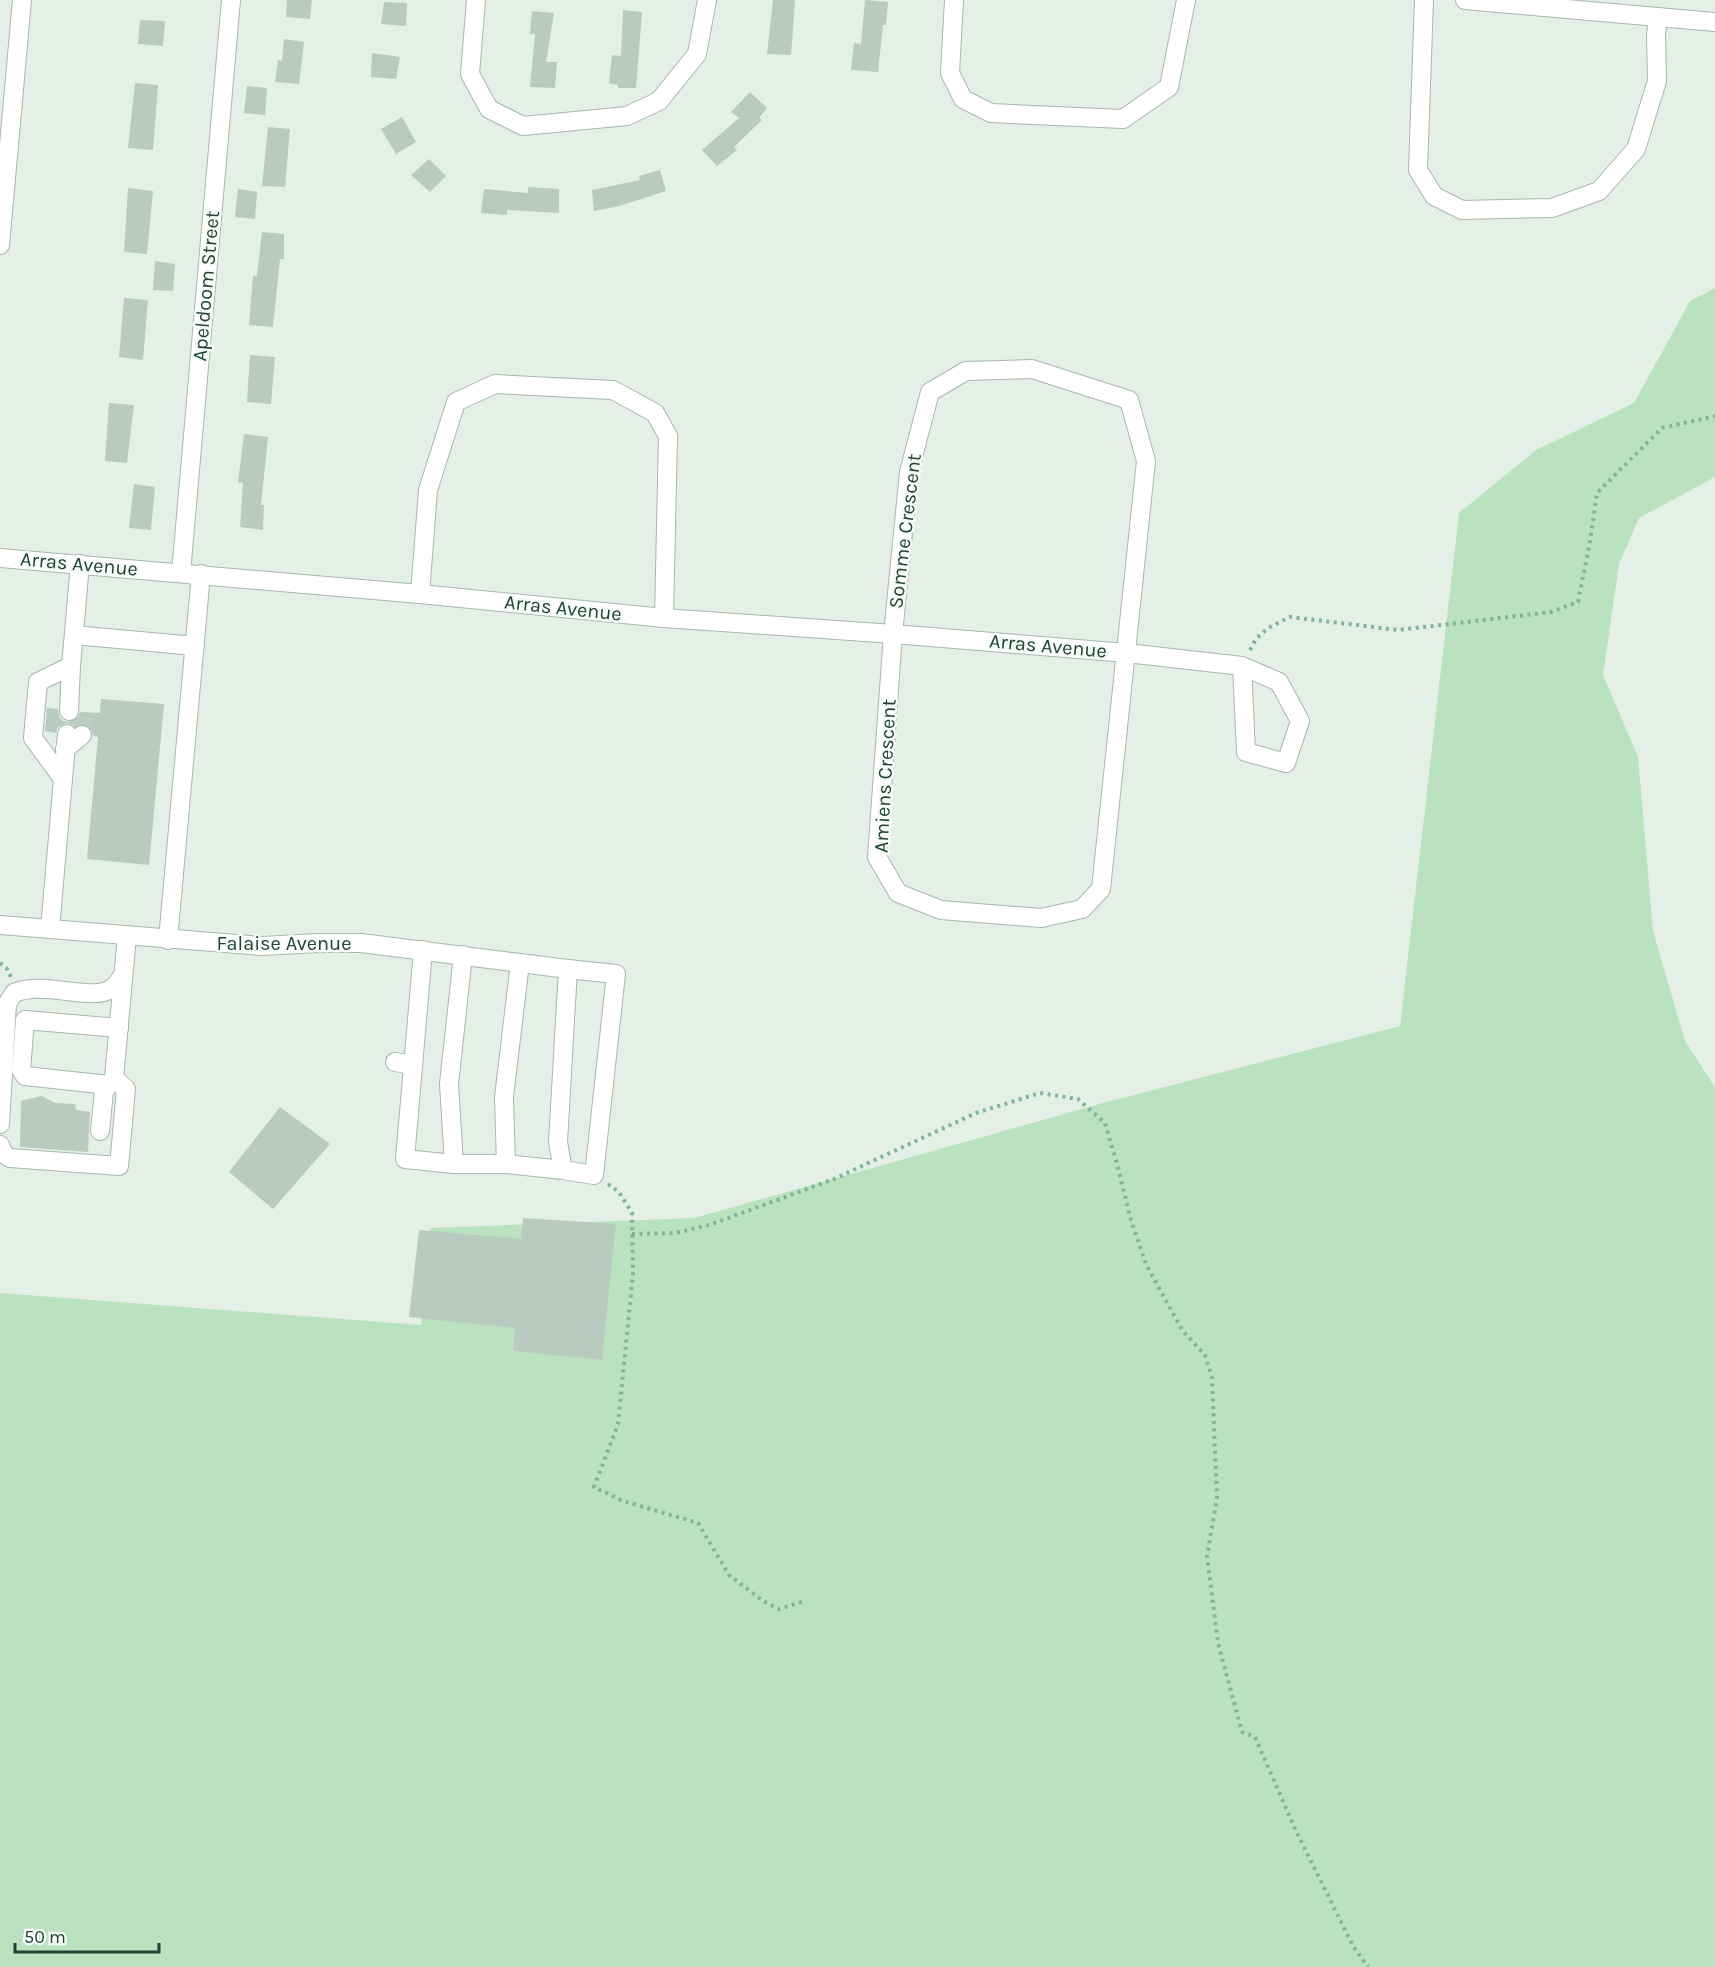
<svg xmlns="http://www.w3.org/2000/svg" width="1715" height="1967" viewBox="0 0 1715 1967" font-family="Karla,sans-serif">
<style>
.green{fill:#bbe2be}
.building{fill:#b9cac0}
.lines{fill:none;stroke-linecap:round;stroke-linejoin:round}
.minor-tunnel{stroke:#bdcdc4;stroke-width:18;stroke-dasharray:18 9;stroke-linecap:butt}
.minor-casing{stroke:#a6b8ae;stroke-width:20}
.path{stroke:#81b59b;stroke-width:4;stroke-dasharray:3 4.5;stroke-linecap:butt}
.minor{stroke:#fff;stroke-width:18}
.labels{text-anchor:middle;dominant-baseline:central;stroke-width:5;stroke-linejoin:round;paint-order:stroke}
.street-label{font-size:20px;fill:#214333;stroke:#f5fbf7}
</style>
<rect width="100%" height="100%" fill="#e4efe8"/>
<path class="green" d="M1715,288V477L1639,518L1619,564L1603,675L1638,757L1653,931L1685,1041L1715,1087V1967H0V1293L421,1325L430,1228L694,1218L1103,1103L1400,1026L1459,513L1536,450L1634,403L1690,301Z"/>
<g class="building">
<path d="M287,0H312L310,19L286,17Z"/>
<path d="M773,0H795L791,55L767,54Z"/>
<path d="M865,0L888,2L886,25H883L878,72L851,70L854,43L861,44Z"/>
<path d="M384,2L407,3L406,26L381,24Z"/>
<path d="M623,10L642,12L636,88H618V85L609,83L612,55L621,56Z"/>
<path d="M532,11L554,13L546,62H557L555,88L530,87L535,34H530Z"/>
<path d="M140,20L165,21L163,46L138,44Z"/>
<path d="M284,39L304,42L299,84L275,82L278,60L282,61Z"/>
<path d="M372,53L400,57L396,79L371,77Z"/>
<path d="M135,83L158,85L153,150L128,148Z"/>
<path d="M247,86L267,88L265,115L244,113Z"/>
<path d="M750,92L767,108L759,118L762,120L734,147L737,150L717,166L702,150L739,118L731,112Z"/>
<path d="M402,117L416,142L396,154L381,129Z"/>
<path d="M268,127L290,129L285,187L262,186Z"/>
<path d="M429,159L446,176L430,192L411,175Z"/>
<path d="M660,170L666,191L619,206L594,211L592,190L640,180L639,176Z"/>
<path d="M528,187L559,189V213L507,210V215L481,213L484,189L528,193Z"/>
<path d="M128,188L153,191L147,254L124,252Z"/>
<path d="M238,189L257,192L255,219L235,217Z"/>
<path d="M262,232L284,234V259H280L273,327L249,325L253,276H257Z"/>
<path d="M155,261L175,264L173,291L153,290Z"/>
<path d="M124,298L148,300L143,360L119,357Z"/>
<path d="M250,355L275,357L271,404L247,402Z"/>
<path d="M109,403L134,405L127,463L105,461Z"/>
<path d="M244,434L268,437L261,505H264L263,530L240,527L243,483L238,482Z"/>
<path d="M134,484L155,487L151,530L129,528Z"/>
<path d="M101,699L164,704L149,865L87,859L98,737L93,736L91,728L85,724L75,726L67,723L58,727L56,733L45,731L47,708L58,709L59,717L63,721L69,722L78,717L80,712L100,713Z"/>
<path d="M42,1096L55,1103L75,1104L76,1110L90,1112L88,1152L20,1147L21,1101Z"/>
<path d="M280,1107L330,1144L273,1209L229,1172Z"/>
<path d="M523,1218L616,1224L602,1360L513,1351L515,1328L409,1317L419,1230L521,1239Z"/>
</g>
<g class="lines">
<path class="minor-tunnel" d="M82,735L84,712"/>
<g class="minor-casing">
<g id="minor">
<path d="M476,0L470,74L489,109L523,126L627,116L659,101L697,54L707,0"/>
<path d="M954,0L950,73L963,99L991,113L1123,119L1169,87L1186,0"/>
<path d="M1424,0L1418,170L1434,196L1462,210L1552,208L1599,191L1636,149L1657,81L1656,36L1658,17"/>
<path d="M1465,0L1715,22"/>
<path d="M0,245L22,0"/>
<path d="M1032,369L1129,400L1146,461L1101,889L1082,909L1041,918L941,910L898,893L877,857L893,634L909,472L930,392L966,371Z"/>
<path d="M0,558L420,594L664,618L893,634L1127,653L1242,666L1279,682L1300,721L1286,763L1246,752L1242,666"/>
<path d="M181,573L231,0"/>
<path d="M420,594L428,490L456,402L495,384L613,390L655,413L668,436L664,618"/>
<path d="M74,635L195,646"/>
<path d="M69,711L71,666"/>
<path d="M65,749L82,735"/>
<path d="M63,779L67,734"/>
<path d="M0,925L262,946L318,943H361L568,969"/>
<path d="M50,929L63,779L33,738L38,682L71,666L80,564"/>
<path d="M168,940L201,574"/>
<path d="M423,950L405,1159L454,1164L449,1084L463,955"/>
<path d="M520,963L504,1097L506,1164L563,1170L558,1142L568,969L616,974L594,1175L563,1170"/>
<path d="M395,1062L413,1065"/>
<path d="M109,1085L25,1076L21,1070L25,1020L119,1028"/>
<path d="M0,1124L7,1004L14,993C44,980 91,1002 111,989C116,986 120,980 123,975"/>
<path d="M100,1131L104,1091L114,1078L127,936"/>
<path d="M0,1145L3,1153L10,1158L119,1166L126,1089L114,1078"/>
<path d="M454,1164H506"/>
</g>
</g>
<g class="path">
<path d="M1250,650L1256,639L1268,628L1290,617L1398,630L1551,612L1578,602L1589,547L1597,493L1662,428L1715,416"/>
<path d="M0,963L7,969L11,977"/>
<path d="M608,1184L619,1192L632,1213L633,1274L618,1424L594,1487L623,1501L698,1523L729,1575L763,1601L779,1609L805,1601"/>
<path d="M632,1234L676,1233L712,1224L834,1179L976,1113L1040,1093L1078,1099L1105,1123L1117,1164L1131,1220L1146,1264L1182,1330L1205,1355L1212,1378L1217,1498L1207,1556L1218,1643L1242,1732L1255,1737L1296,1831L1353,1946L1368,1967"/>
</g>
<use href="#minor" class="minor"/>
</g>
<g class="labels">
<g class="street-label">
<text transform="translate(206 286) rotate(-85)">Apeldoom Street</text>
<text transform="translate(905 531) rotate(-83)">Somme Crescent</text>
<text transform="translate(79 564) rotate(5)">Arras Avenue</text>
<text transform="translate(563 608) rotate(6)">Arras Avenue</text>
<text transform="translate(1048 646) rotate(5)">Arras Avenue</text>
<text transform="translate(885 776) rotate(-87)">Amiens Crescent</text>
<text x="284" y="943">Falaise Avenue</text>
</g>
</g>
<path d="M15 1943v9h144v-9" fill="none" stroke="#214333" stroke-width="3"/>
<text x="24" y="1943" font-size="18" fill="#214333" stroke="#f5fbf7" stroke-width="4.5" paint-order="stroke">50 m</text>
</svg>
